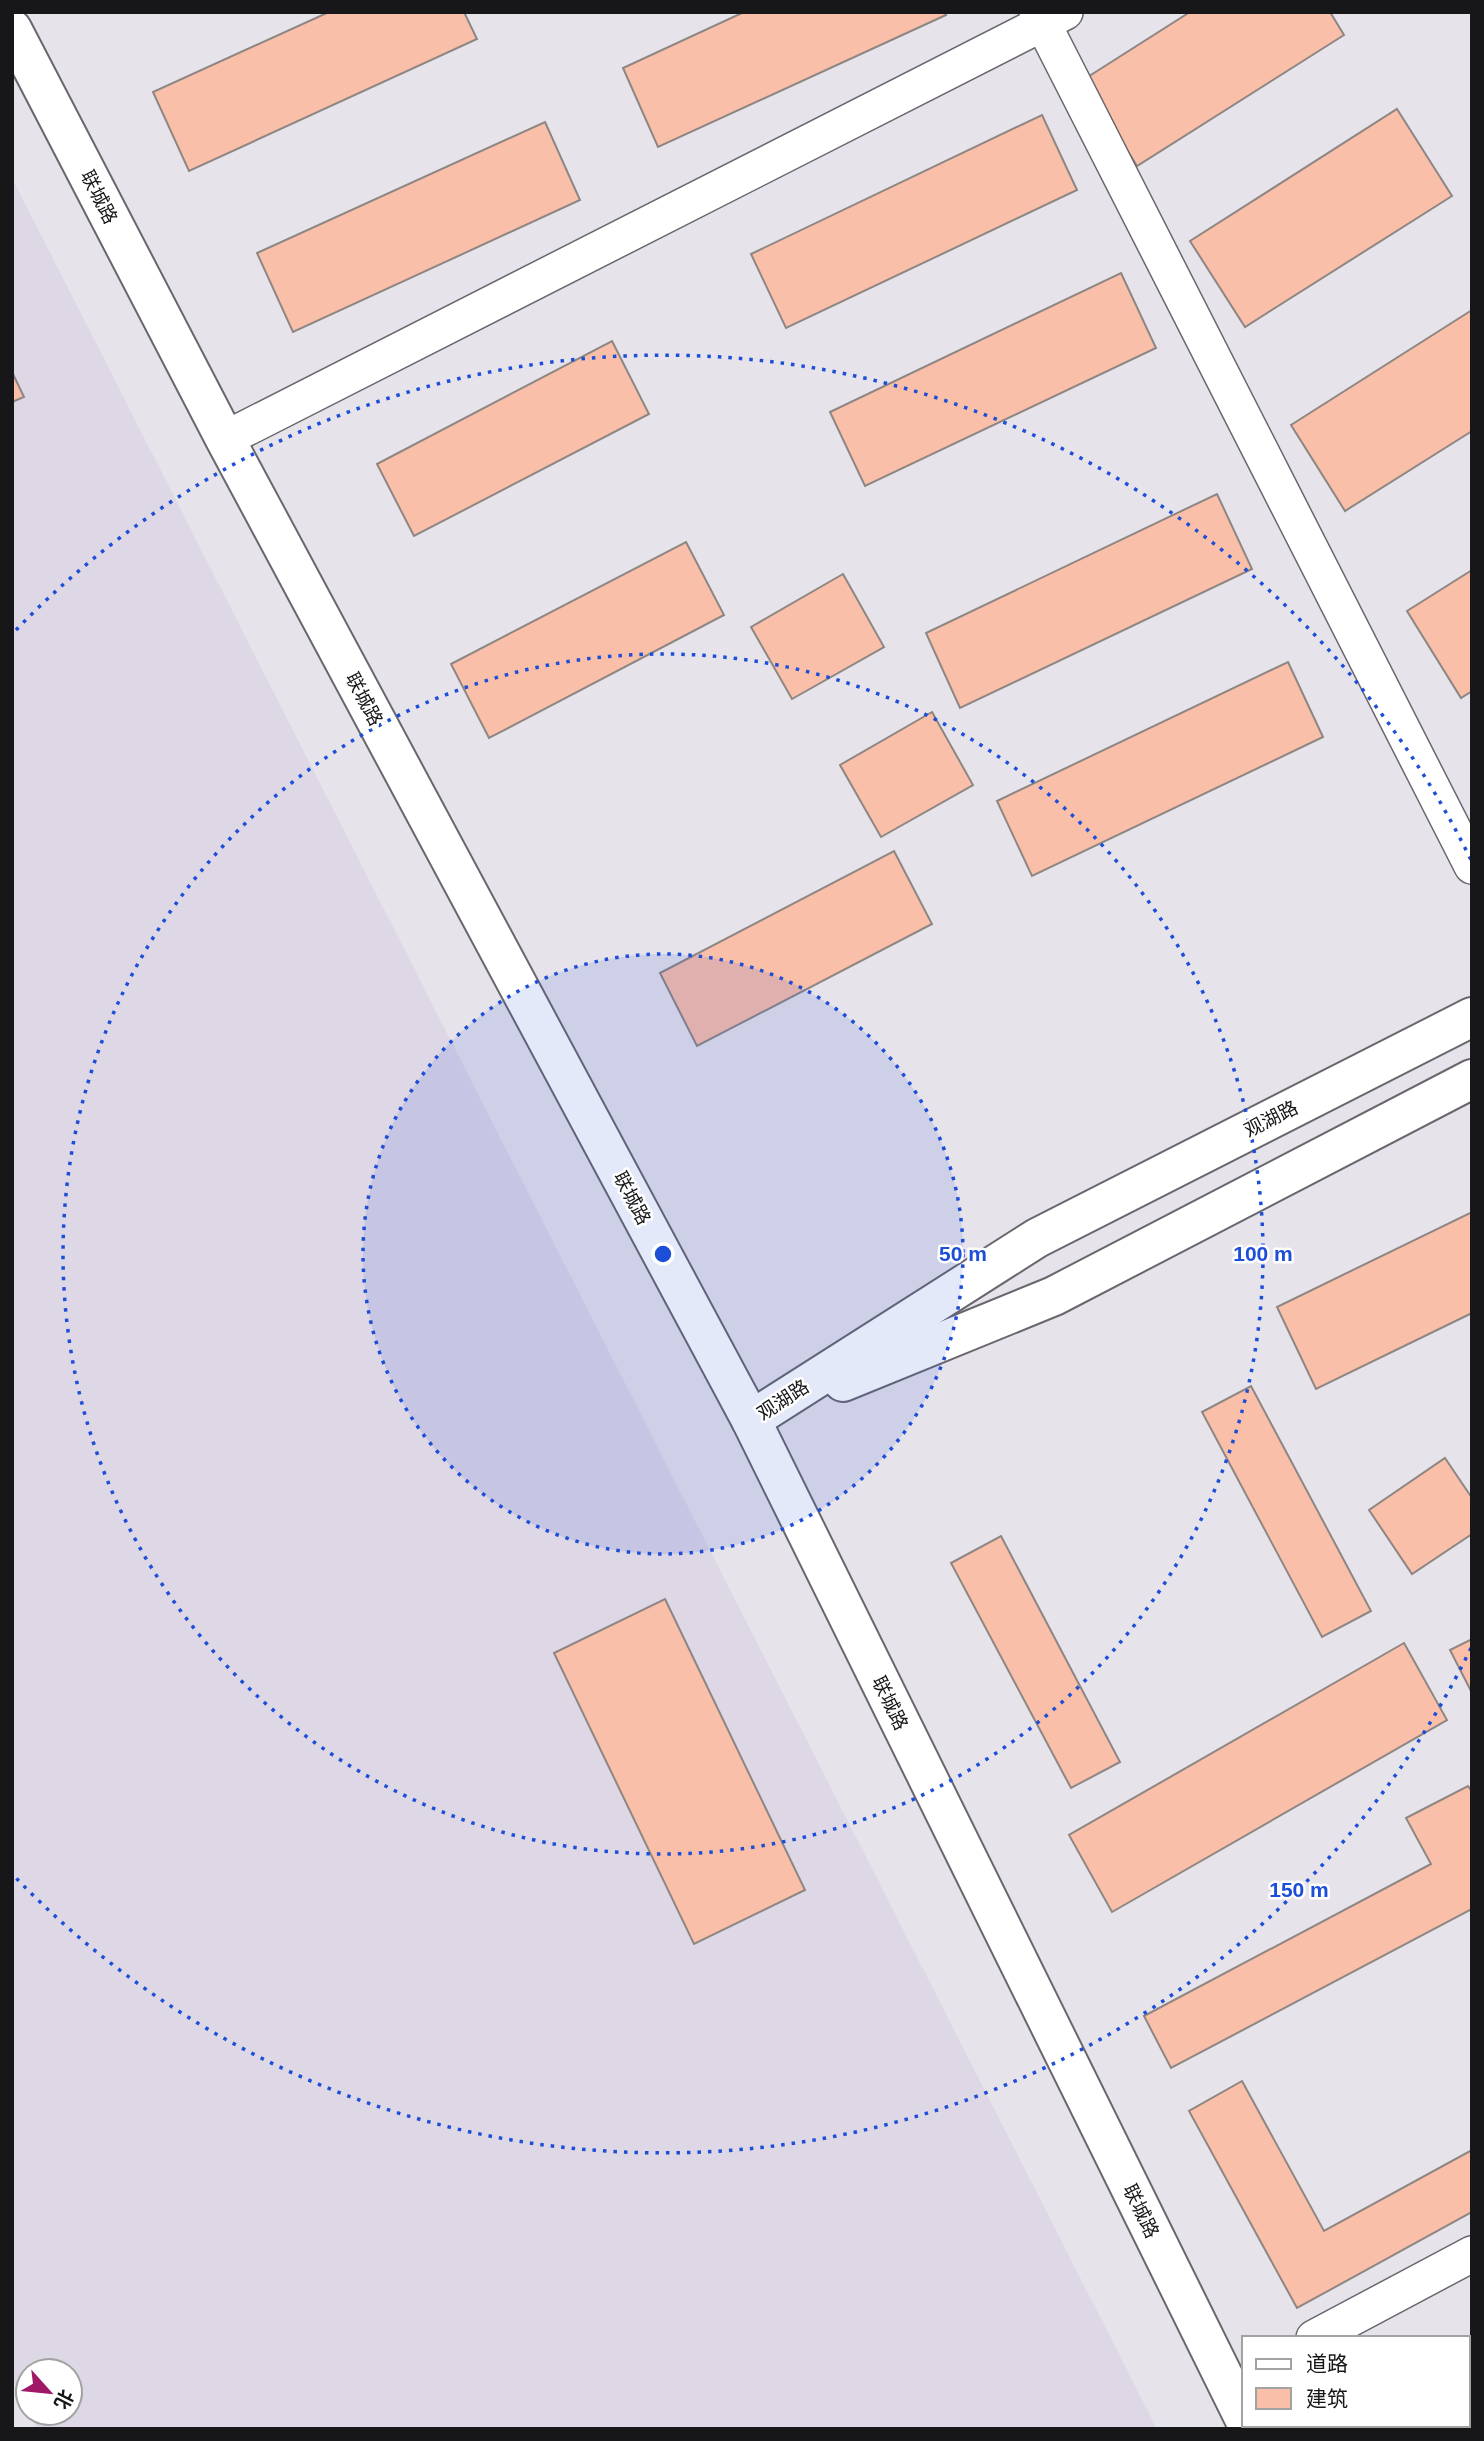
<svg xmlns="http://www.w3.org/2000/svg" width="1484" height="2441" viewBox="0 0 1484 2441" font-family="Arial,'Noto Sans SC',sans-serif">
<style>
.built{fill:#ddd7e6}
.building{fill:#fabfa8;stroke:#8e8683;stroke-width:2}
.lines{fill:none;stroke-linecap:round;stroke-linejoin:round}
.street-casing{stroke:#69676d;stroke-width:38}
.secondary-casing{stroke:#69676d;stroke-width:42}
.street{stroke:#fff;stroke-width:35}
.secondary{stroke:#fff;stroke-width:38}
.ring{fill:none;stroke:#1d4ed8;stroke-width:3.5;stroke-dasharray:3.5 7}
.labels{text-anchor:middle;dominant-baseline:central;stroke-width:5;stroke-linejoin:round;paint-order:stroke}
.street-label{font-size:19px;fill:#171619;stroke:#fff}
.centre{fill:#1d4ed8;stroke:#fff;stroke-width:3.5}
.ring-label{font-size:21px;text-anchor:middle;font-weight:bold;fill:#1d4ed8;stroke:#fff;stroke-width:5;stroke-linejoin:round;paint-order:stroke}
</style>
<rect width="100%" height="100%" fill="#e6e3eb"/>
<path class="built" d="M12,178L1157,2429H37L29,2413H70V2371H28V2410L12,2379Z"/>
<g class="building">
<path d="M329,12H464L477,39L189,171L153,92Z"/>
<path d="M744,12H944L946,15L658,147L623,68Z"/>
<path d="M1190,12H1330L1344,35L1137,166L1083,80Z"/>
<path d="M1397,109L1452,196L1245,327L1190,241Z"/>
<path d="M1042,115L1077,190L786,328L751,254Z"/>
<path d="M545,122L580,200L293,332L257,253Z"/>
<path d="M1121,273L1156,348L865,486L830,412Z"/>
<path d="M1472,310V431L1345,511L1291,425Z"/>
<path d="M612,341L649,414L414,536L377,464Z"/>
<path d="M12,372L24,397L12,402Z"/>
<path d="M1217,494L1252,569L960,708L926,633Z"/>
<path d="M686,542L724,615L489,738L451,664Z"/>
<path d="M1472,570V691L1461,698L1407,611Z"/>
<path d="M843,574L884,647L792,699L751,627Z"/>
<path d="M1288,662L1323,737L1032,876L997,801Z"/>
<path d="M932,712L973,785L881,837L840,765Z"/>
<path d="M894,851L932,924L697,1046L660,973Z"/>
<path d="M1472,1212V1313L1316,1389L1277,1307Z"/>
<path d="M1251,1386L1371,1611L1322,1637L1202,1412Z"/>
<path d="M1445,1458L1472,1498V1534L1412,1574L1369,1510Z"/>
<path d="M1001,1536L1120,1762L1071,1788L951,1563Z"/>
<path d="M665,1599L805,1890L694,1944L554,1653Z"/>
<path d="M1472,1639V1693L1450,1650Z"/>
<path d="M1404,1643L1447,1720L1112,1912L1069,1835Z"/>
<path d="M1468,1786L1472,1792V1909L1171,2068L1144,2016L1431,1864L1406,1818Z"/>
<path d="M1242,2081L1324,2231L1472,2150V2212L1297,2308L1189,2111Z"/>
<path d="M1472,2338V2429H1422L1420,2425H1468V2339Z"/>
</g>
<g class="lines">
<g class="street-casing">
<g id="street">
<path d="M1037,12L1472,866"/>
<path d="M225,439L1065,12"/>
<path d="M1314,2338L1472,2254"/>
</g>
</g>
<g class="secondary-casing">
<g id="secondary">
<path d="M12,29L225,439L751,1420L1244,2418"/>
<path d="M843,1382L1054,1296L1472,1079"/>
<path d="M751,1420L1037,1238L1472,1017"/>
</g>
</g>
<use href="#street" class="street"/>
<use href="#secondary" class="secondary"/>
</g>
<circle cx="663" cy="1254" r="300" fill="#1d4ed8" fill-opacity=".12"/>
<g class="ring">
<circle cx="663" cy="1254" r="300"/>
<circle cx="663" cy="1254" r="600"/>
<path d="M1471 1648A899 899 0 0 1 16 1878M16 630A899 899 0 0 1 1471 860"/>
</g>
<g class="labels">
<g class="street-label">
<text transform="translate(99 197) rotate(63)">联城路</text>
<text transform="translate(364 699) rotate(62)">联城路</text>
<text transform="translate(1271 1119) rotate(-27)">观湖路</text>
<text transform="translate(632 1198) rotate(62)">联城路</text>
<text transform="translate(783 1400) rotate(-33)">观湖路</text>
<text transform="translate(890 1703) rotate(64)">联城路</text>
<text transform="translate(1141 2211) rotate(64)">联城路</text>
</g>
</g>
<circle cx="663" cy="1254" r="10" class="centre"/>
<g class="ring-label">
<text x="963" y="1261">50 m</text>
<text x="1263" y="1261">100 m</text>
<text x="1299" y="1897">150 m</text>
</g>
<rect width="1484" height="2441" fill="none" stroke="#171619" stroke-width="28"/>
<rect x="1242" y="2336" width="228" height="91" fill="#ffffff" stroke="#a2a2a3" stroke-width="2"/>
<rect x="1256" y="2359" width="35" height="10" fill="#ffffff" stroke="#a2a2a3" stroke-width="2"/>
<text x="1306" y="2371" font-size="21" fill="#171619">道路</text>
<rect x="1256" y="2388" width="35" height="21" fill="#fabfa8" stroke="#a2a2a3" stroke-width="2"/>
<text x="1306" y="2406" font-size="21" fill="#171619">建筑</text>
<g transform="translate(49 2392) rotate(117)"><circle r="33" fill="#ffffff" stroke="#a2a2a3" stroke-width="2"/>
<path d="M0-5L12 26L0 18L-12 26Z" fill="#9f1967"/>
<text y="-10" font-size="19" font-weight="bold" text-anchor="middle" fill="#171619">北</text>
</g>
</svg>
